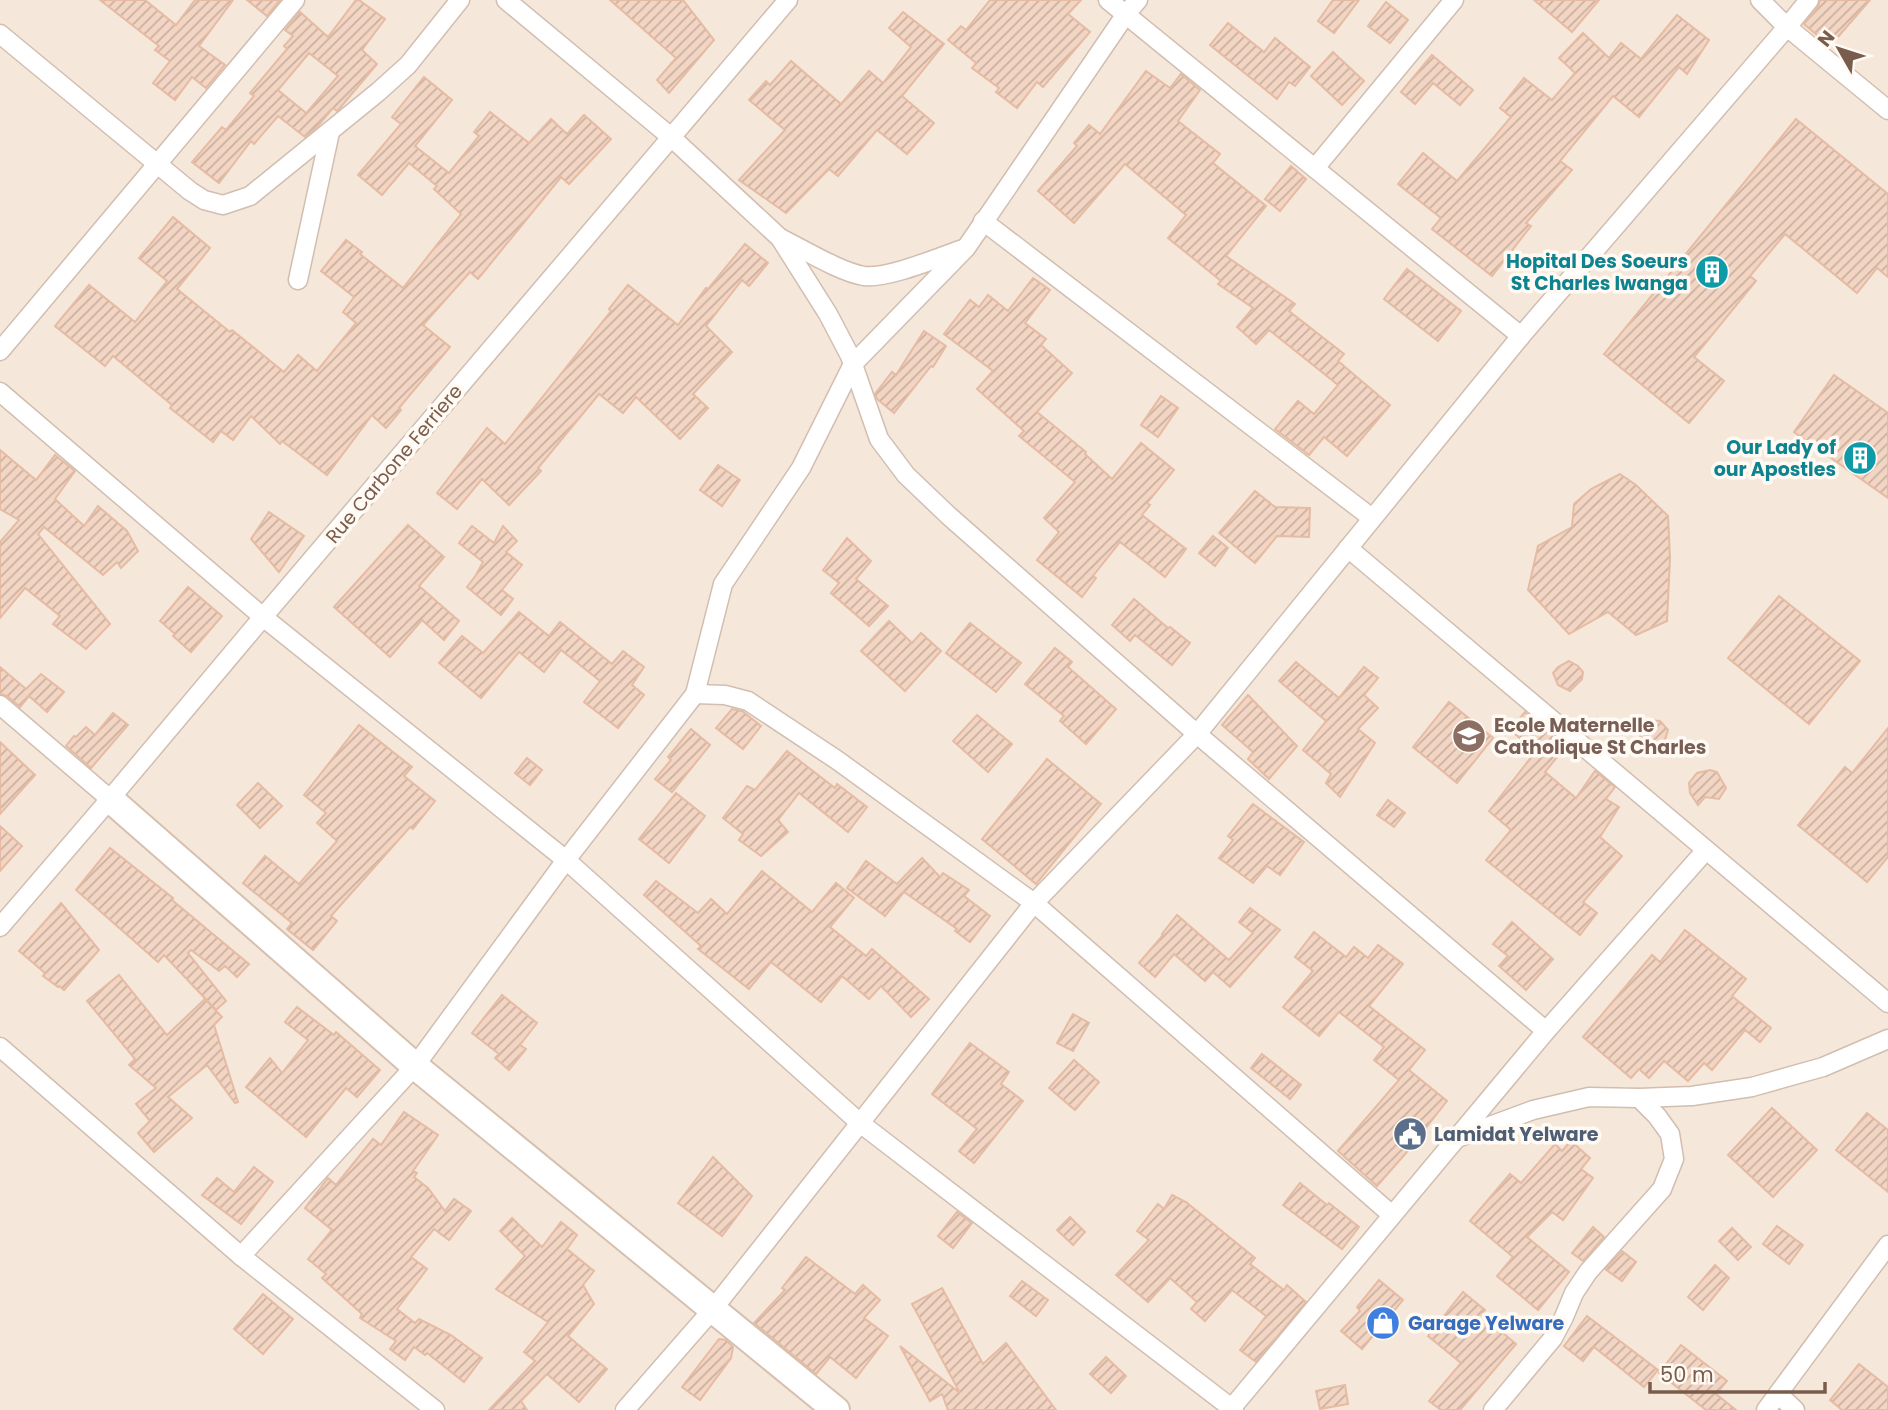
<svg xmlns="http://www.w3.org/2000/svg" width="1888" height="1410" viewBox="0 0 1888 1410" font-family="Poppins,sans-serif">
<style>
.residential{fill:#f5e8da}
.building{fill:url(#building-hatch);stroke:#e6bba3;stroke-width:2;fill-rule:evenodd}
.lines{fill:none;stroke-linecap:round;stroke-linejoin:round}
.street-casing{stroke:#d1beb0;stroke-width:21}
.secondary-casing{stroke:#d6c0b0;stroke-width:30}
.street{stroke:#fff;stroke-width:18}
.secondary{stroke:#fff;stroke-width:26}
.labels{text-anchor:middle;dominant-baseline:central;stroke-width:7;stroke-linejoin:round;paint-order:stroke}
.culture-label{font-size:19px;font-weight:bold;fill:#0d838f;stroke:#fffaf3;text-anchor:end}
.street-label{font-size:19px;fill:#7a5c4d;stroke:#fffaf3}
.education-label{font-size:19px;font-weight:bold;fill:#785e54;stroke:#fffaf3;text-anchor:start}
.service-label{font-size:19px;font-weight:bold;fill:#4e5e75;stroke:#fffaf3;text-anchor:start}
.shop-label{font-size:19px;font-weight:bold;fill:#366cbe;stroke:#fffaf3;text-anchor:start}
</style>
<defs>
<pattern id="building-hatch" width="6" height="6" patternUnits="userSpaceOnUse" patternTransform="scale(1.75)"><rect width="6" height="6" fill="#f3d5c3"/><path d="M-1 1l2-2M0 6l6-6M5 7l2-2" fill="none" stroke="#cab0a1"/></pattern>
</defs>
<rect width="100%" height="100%" fill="#fdf6ec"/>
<rect class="residential" x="0" y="0" width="1888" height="1410"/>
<g class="building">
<path d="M100,0H145L176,25L195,0H233L199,46L225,65L206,88L192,77L175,100L153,83L170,61L155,50L159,46Z"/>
<path d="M247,0H280L267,16Z"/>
<path d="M356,0H359L385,19L362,50L377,64L339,109L337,111L333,108L317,127L305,137L278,116L254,144L251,141L219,183L192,162L222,127L226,130L254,96L250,93L287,49L284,46L293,36L285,30L300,12L328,37ZM309,53L338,76L303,117L306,113L278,90Z"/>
<path d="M610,0H683L714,40L669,93L657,80L676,58Z"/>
<path d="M990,0H1081L1068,14L1090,32L1043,87L1037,82L1017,108L996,92L999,88L972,68L976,63L948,40L961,26L966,30Z"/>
<path d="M1333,0H1359L1334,33L1318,21Z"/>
<path d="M1534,0H1599L1572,32Z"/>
<path d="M1820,0H1870L1830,46L1804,24L1818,7Z"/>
<path d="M1386,2L1408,20L1390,43L1368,26Z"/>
<path d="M903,12L944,44L902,96L934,123L907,154L877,130L838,176L829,169L786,213L739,180L785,130L749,100L766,81L770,85L791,61L841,104L869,71L883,83L911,47L889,28Z"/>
<path d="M1677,15L1709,40L1687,74L1679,67L1639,117L1613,96L1560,161L1572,170L1526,223L1531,226L1492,276L1432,229L1441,218L1398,184L1423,153L1457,181L1511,117L1500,108L1524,78L1552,100L1575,73L1559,58L1583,33L1609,58L1621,43L1641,59Z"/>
<path d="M1228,23L1264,52L1275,38L1310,67L1295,86L1289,82L1277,99L1210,45Z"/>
<path d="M1333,52L1364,81L1342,105L1311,76Z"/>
<path d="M1432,55L1473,90L1460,105L1433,83L1415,104L1401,92Z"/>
<path d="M1146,71L1170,88L1181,74L1200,90L1178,121L1220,154L1213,163L1266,206L1226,256L1295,304L1289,311L1344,354L1338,361L1390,405L1347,456L1324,437L1309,455L1275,429L1298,401L1314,414L1338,385L1269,330L1256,344L1237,327L1253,308L1218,284L1221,281L1168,238L1186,215L1125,164L1074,223L1038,191L1077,146L1074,143L1089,125L1100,134Z"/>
<path d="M424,77L452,100L415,146L449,173L479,136L474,132L490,112L529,143L551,119L567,134L584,115L611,139L569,184L561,177L478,279L470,272L423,325L450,347L399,408L401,410L386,428L372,415L327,475L282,441L280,444L251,416L233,440L221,431L213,442L170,408L172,405L113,356L105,366L55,326L89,285L135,322L167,281L139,258L173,217L210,248L177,289L230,332L232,330L284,372L298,355L317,371L356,323L343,312L354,297L321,271L346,240L362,252L360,254L403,288L461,214L434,189L437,186L409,163L382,195L358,175L401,124L392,117Z"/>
<path d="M1796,119L1888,194V277L1877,268L1857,293L1785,234L1750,276L1756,281L1694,357L1724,381L1689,423L1604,354Z"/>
<path d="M1291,166L1306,179L1280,211L1265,199Z"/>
<path d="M745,244L768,263L749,286L742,280L706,326L732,352L693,394L708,408L680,439L636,397L623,413L599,394L538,468L541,471L509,505L482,479L457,509L437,493L487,428L505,444L611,311L609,309L628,285L678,325L706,288L708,289Z"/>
<path d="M1407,269L1461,311L1438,341L1384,299Z"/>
<path d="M1033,278L1050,290L1025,323L1046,339L1041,345L1072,373L1037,412L1086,452L1085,454L1112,479L1141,443L1174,470L1147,503L1150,505L1142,515L1186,549L1165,577L1120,542L1093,576L1096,578L1082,597L1037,560L1059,532L1044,518L1075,482L1019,436L1024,431L977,389L993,371L944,334L970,300L979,307L988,295L1008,311Z"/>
<path d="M924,331L946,346L933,367L931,366L894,413L877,399L875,394L892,372L896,375Z"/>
<path d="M1834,375L1888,413V498L1794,432Z"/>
<path d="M1161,396L1178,408L1158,437L1141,425Z"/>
<path d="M0,450L36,480L55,455L75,471L55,499L84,526L98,506L127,531L138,551L121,568L117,562L103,575L44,527L38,534L110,624L86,649L53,624L60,616L25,588L0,618V542L19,520L0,509Z"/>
<path d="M718,465L740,480L722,506L700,490Z"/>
<path d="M1620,474L1636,485L1668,516L1670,558L1667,621L1636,635L1608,612L1569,634L1528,590L1538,546L1572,527L1574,504L1591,489Z"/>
<path d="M1255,491L1275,507L1310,508L1309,537L1277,536L1255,563L1219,533Z"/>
<path d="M269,512L304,536L279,572L251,539Z"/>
<path d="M408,525L444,557L419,586L459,621L444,640L422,620L390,657L334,607Z"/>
<path d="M472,526L494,543L503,526L517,541L506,552L522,565L502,590L513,599L501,615L467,587L476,575L483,562L459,543Z"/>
<path d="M1213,536L1228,548L1215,566L1199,553Z"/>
<path d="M847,538L871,561L856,579L888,606L869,626L831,593L839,583L823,570Z"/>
<path d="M188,587L222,616L191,652L173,636L175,634L160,621Z"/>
<path d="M1779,596L1860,661L1809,724L1728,658Z"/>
<path d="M1134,599L1168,628L1170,627L1190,643L1172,665L1135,635L1130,641L1112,625Z"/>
<path d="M519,612L549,636L560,622L612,664L623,651L644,667L632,685L644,695L618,728L584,702L600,681L561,650L544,672L519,652L481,698L439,663L462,636L483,653Z"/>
<path d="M889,621L912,643L921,633L941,651L905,691L861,651Z"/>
<path d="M970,623L1021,663L996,692L946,653Z"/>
<path d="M1055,648L1072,662L1068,667L1116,709L1086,744L1060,721L1064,716L1025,684Z"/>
<path d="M1569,661L1578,666L1583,672L1582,679L1570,691L1558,685L1553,673L1558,667Z"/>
<path d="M1296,662L1339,698L1364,667L1378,678L1364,695L1378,708L1358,729L1375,743L1340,797L1326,783L1331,774L1303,750L1326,721L1279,681Z"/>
<path d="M0,667L26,689L41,674L64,692L47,712L29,696L20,707L7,696L0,694Z"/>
<path d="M1248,695L1297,746L1269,779L1248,759L1253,752L1222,725Z"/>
<path d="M1449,702L1493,738L1457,783L1413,747Z"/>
<path d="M732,709L742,711L761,726L743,749L716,728Z"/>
<path d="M1525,712L1566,746L1545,772L1576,798L1595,771L1615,787L1606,799L1619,807L1600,837L1622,856L1583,902L1597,913L1580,935L1486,860L1511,830L1489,811L1536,751L1510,730Z"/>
<path d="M113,713L128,725L91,768L66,746L74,736L76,737L86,727L95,735Z"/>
<path d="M977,715L1012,744L988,772L953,741Z"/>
<path d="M1648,720L1660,721L1668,730L1664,743L1653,747L1644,742L1638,733Z"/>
<path d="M359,725L412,767L404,776L435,801L413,829L410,827L331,916L337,921L313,950L287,929L292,923L243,883L265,856L299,884L337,841L317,823L326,813L304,795Z"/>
<path d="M1888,728V857L1867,882L1798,825L1845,767L1852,773Z"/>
<path d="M691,729L710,745L672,792L655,779L671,760L668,757Z"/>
<path d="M0,742L35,775L0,814Z"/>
<path d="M787,751L835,788L837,784L867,807L848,832L799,793L778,820L788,832L761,856L739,840L743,834L723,818L747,786L755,790Z"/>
<path d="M527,758L542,770L530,785L515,773Z"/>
<path d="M1047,759L1101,804L1036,884L982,839Z"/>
<path d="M1710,770L1717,772L1726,788L1719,799L1705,797L1698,805L1690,793L1689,783L1697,773Z"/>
<path d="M258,783L282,806L260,828L237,805Z"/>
<path d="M676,793L705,816L669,863L639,839Z"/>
<path d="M1388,800L1405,813L1394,827L1377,815Z"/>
<path d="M1253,804L1304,842L1280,875L1267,866L1253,883L1219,858L1233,840L1228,836Z"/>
<path d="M0,826L22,846L0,871Z"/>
<path d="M110,848L173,898L172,900L249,964L237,977L225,966L219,971L191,950L188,953L226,1001L216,1010L164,955L158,962L76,890Z"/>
<path d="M922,858L940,877L943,873L969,890L964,896L990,916L970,942L955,931L957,929L904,892L885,916L847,888L866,861L897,884Z"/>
<path d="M762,871L812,912L836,883L854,898L830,927L866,956L872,949L929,999L911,1017L881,986L869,999L842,976L821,1002L771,962L749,989L698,949L701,946L644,895L656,881L698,913L711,899L727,914Z"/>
<path d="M61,903L99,950L64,990L59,986L58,987L43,976L45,973L19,951Z"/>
<path d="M1250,908L1280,930L1230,987L1213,972L1205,981L1174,954L1155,977L1139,963L1163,935L1162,934L1177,915L1229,960L1253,933L1239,922Z"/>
<path d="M1512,922L1553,959L1526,990L1499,966L1508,956L1493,944Z"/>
<path d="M1685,930L1746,979L1732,996L1771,1028L1760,1042L1745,1030L1712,1070L1704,1063L1688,1081L1664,1061L1649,1078L1639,1069L1631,1078L1583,1037L1652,955L1660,962Z"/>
<path d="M1314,932L1346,957L1354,947L1368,958L1378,945L1403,964L1369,1006L1425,1050L1409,1070L1447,1101L1406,1153L1377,1186L1338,1151L1399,1080L1374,1060L1384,1047L1339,1012L1319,1036L1283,1007L1313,971L1295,957Z"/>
<path d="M119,975L167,1035L205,999L222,1017L214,1025L238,1102L235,1103L207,1065L168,1097L192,1118L154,1152L138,1133L150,1121L136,1104L156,1088L129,1065L135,1059L87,1001Z"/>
<path d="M502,995L537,1023L520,1045L526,1049L509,1070L495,1058L499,1054L472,1033Z"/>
<path d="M297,1007L334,1035L336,1032L380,1070L357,1097L346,1088L306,1137L246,1087L270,1058L282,1073L308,1040L285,1022Z"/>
<path d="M1073,1014L1089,1023L1073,1051L1057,1043Z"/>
<path d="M970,1043L1009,1072L1001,1084L1023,1101L974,1163L959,1151L977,1129L932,1094Z"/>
<path d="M1262,1054L1301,1085L1290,1099L1251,1068Z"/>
<path d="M1074,1060L1099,1082L1075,1110L1049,1088Z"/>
<path d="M1772,1108L1817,1150L1773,1197L1728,1155Z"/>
<path d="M404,1112L438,1135L413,1171L417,1173L414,1177L428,1188L445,1211L454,1199L471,1211L449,1240L434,1229L411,1257L427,1269L397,1309L415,1323L419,1319L451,1335L482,1358L464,1382L427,1353L425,1355L414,1347L405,1360L390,1349L396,1341L360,1318L362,1314L322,1278L326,1274L308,1259L332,1230L305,1208L328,1178L336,1185L373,1139L381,1145Z"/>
<path d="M1867,1113L1888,1130V1192L1836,1150Z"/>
<path d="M1571,1141L1590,1158L1581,1169L1593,1178L1563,1220L1552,1212L1527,1237L1569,1272L1538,1310L1497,1276L1513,1257L1470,1221L1510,1174L1521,1183L1555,1144L1562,1151Z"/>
<path d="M713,1157L752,1196L722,1236L678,1203Z"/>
<path d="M254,1167L273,1182L241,1224L202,1195L217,1178L234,1192Z"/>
<path d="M1300,1183L1327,1205L1329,1203L1359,1227L1342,1249L1283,1205Z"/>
<path d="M1172,1195L1186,1202L1255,1258L1250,1264L1284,1290L1287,1285L1306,1302L1256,1362L1240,1350L1266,1316L1232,1290L1205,1321L1191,1309L1197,1302L1170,1278L1148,1302L1116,1275L1149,1240L1137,1231L1158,1204L1164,1209Z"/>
<path d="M957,1212L972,1223L953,1248L938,1236Z"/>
<path d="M1070,1217L1085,1232L1073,1245L1057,1230Z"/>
<path d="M512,1218L542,1247L561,1222L577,1235L567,1249L594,1271L583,1285L594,1304L568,1336L607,1369L579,1402L547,1374L521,1401L527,1410H489L535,1361L524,1352L548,1322L496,1289L525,1256L500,1231Z"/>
<path d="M1777,1226L1803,1245L1789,1264L1763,1244Z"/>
<path d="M1593,1227L1604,1237L1583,1261L1572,1253Z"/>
<path d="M1732,1228L1751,1247L1738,1260L1719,1241Z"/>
<path d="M1622,1251L1636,1262L1622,1281L1605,1269Z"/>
<path d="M806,1257L855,1294L863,1285L880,1300L864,1318L888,1336L856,1378L830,1357L816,1374L754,1323L785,1290L782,1288Z"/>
<path d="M1715,1265L1729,1278L1703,1310L1688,1297Z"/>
<path d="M1379,1280L1403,1300L1362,1349L1341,1331L1360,1311L1357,1307Z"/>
<path d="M1022,1281L1048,1300L1036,1316L1010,1296Z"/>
<path d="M942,1288L983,1364L1006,1343L1056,1410H948L942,1394L930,1401L900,1346L960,1393L912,1304Z"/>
<path d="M1463,1292L1485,1310L1482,1315L1516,1344L1460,1410H1441L1429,1401L1461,1363L1428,1336Z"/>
<path d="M263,1294L293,1319L263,1354L234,1329Z"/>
<path d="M1587,1316L1658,1370L1644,1387L1594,1347L1583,1361L1564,1346Z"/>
<path d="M719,1339L726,1340L733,1347L731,1358L700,1400L682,1387Z"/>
<path d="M1681,1345L1727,1381L1716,1394L1736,1410H1706L1659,1373Z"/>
<path d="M1106,1357L1126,1376L1111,1393L1090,1374Z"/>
<path d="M1859,1364L1888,1387V1410H1842L1830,1400Z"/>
<path d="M1345,1385L1348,1404L1320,1409L1316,1391Z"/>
</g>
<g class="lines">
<g class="street-casing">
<g id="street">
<path d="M506,0L671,137L780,238L828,314L850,356L879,439L906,475L949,516L1197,734L1546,1031"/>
<path d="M1108,0L1521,336"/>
<path d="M1760,0L1787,27L1888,110"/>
<path d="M0,34L190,191L204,200L223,205L250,196L378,92L408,65L460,0"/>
<path d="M1315,168L1454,0"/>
<path d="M983,221L1372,518"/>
<path d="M780,238C803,249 840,272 864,276C888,279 939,257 963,249"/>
<path d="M298,280L330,132"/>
<path d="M0,351L295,0"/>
<path d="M0,392L263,617L566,860L860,1123L1234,1410"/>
<path d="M1348,548L1888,1003"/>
<path d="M695,694L725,695L748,701L837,760L1034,903L1392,1215"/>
<path d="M0,705L110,799"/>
<path d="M0,927L110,799L263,617L788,0"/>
<path d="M0,1047L241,1256L435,1410"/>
<path d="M1460,1137L1533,1110L1589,1097L1639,1098L1692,1096L1752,1087L1823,1067L1888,1039"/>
<path d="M241,1256L415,1066L566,860L695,694L723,584L801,468L853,364L966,248L1126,14L1138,0"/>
<path d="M1778,1394L1795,1410"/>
<path d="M625,1410L713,1309L1034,903L1197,734L1521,336L1787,27L1809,0"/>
<path d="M1230,1410L1546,1031L1706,850"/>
<path d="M1493,1410L1553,1338L1564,1317L1574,1293L1588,1272L1662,1189L1674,1159L1670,1134L1657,1116L1639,1098"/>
<path d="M1766,1410L1888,1245"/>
</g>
</g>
<g class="secondary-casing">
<path id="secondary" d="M110,799L415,1066L836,1410"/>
</g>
<use href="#street" class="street"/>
<use href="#secondary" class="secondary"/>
</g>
<defs>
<g id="building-disc" transform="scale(1.75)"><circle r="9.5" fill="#0f9aa8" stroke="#fffaf3"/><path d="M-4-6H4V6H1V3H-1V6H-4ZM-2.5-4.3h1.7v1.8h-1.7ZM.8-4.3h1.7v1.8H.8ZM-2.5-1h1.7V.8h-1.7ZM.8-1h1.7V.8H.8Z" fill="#fff"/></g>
<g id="school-disc" transform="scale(1.75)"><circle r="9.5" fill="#8d6e63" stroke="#fffaf3"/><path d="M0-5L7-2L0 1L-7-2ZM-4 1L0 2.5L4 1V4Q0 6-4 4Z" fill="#fff"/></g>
<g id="civic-disc" transform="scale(1.75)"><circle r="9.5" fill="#5c6f8a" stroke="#fffaf3"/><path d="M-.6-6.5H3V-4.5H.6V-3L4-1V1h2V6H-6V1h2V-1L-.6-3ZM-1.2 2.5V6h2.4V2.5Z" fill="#fff"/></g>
<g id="shop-disc" transform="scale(1.75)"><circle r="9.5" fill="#3f7fe0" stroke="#fffaf3"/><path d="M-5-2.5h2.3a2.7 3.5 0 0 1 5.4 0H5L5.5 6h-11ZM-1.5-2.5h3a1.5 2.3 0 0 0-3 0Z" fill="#fff"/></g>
</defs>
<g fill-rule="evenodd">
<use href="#building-disc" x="1712" y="272"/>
<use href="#building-disc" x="1860" y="458"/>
<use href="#school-disc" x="1469" y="736"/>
<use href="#civic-disc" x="1410" y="1134"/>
<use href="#shop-disc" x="1383" y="1323"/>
</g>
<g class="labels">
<g class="culture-label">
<text x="1688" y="261">Hopital Des Soeurs<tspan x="1688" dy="22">St Charles Iwanga</tspan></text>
<text x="1836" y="447">Our Lady of<tspan x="1836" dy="22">our Apostles</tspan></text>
</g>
<g class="street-label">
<text transform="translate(394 464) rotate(-50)">Rue Carbone Ferriere</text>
</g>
<g class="education-label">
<text x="1494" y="725">Ecole Maternelle<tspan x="1494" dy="22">Catholique St Charles</tspan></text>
</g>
<g class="service-label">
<text x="1434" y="1134">Lamidat Yelware</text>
</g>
<g class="shop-label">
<text x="1408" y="1323">Garage Yelware</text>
</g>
</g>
<g transform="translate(1839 49) rotate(309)" stroke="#fffaf3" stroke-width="5" paint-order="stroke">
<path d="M0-5L12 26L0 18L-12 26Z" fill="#7a5c4d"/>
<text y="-10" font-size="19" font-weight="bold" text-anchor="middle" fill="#7a5c4d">N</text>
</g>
<path d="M1650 1382v10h175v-10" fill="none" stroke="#7a5c4d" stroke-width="3.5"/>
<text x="1660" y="1382" font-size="21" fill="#7a5c4d" stroke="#fffaf3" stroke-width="5" paint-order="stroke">50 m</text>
</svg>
